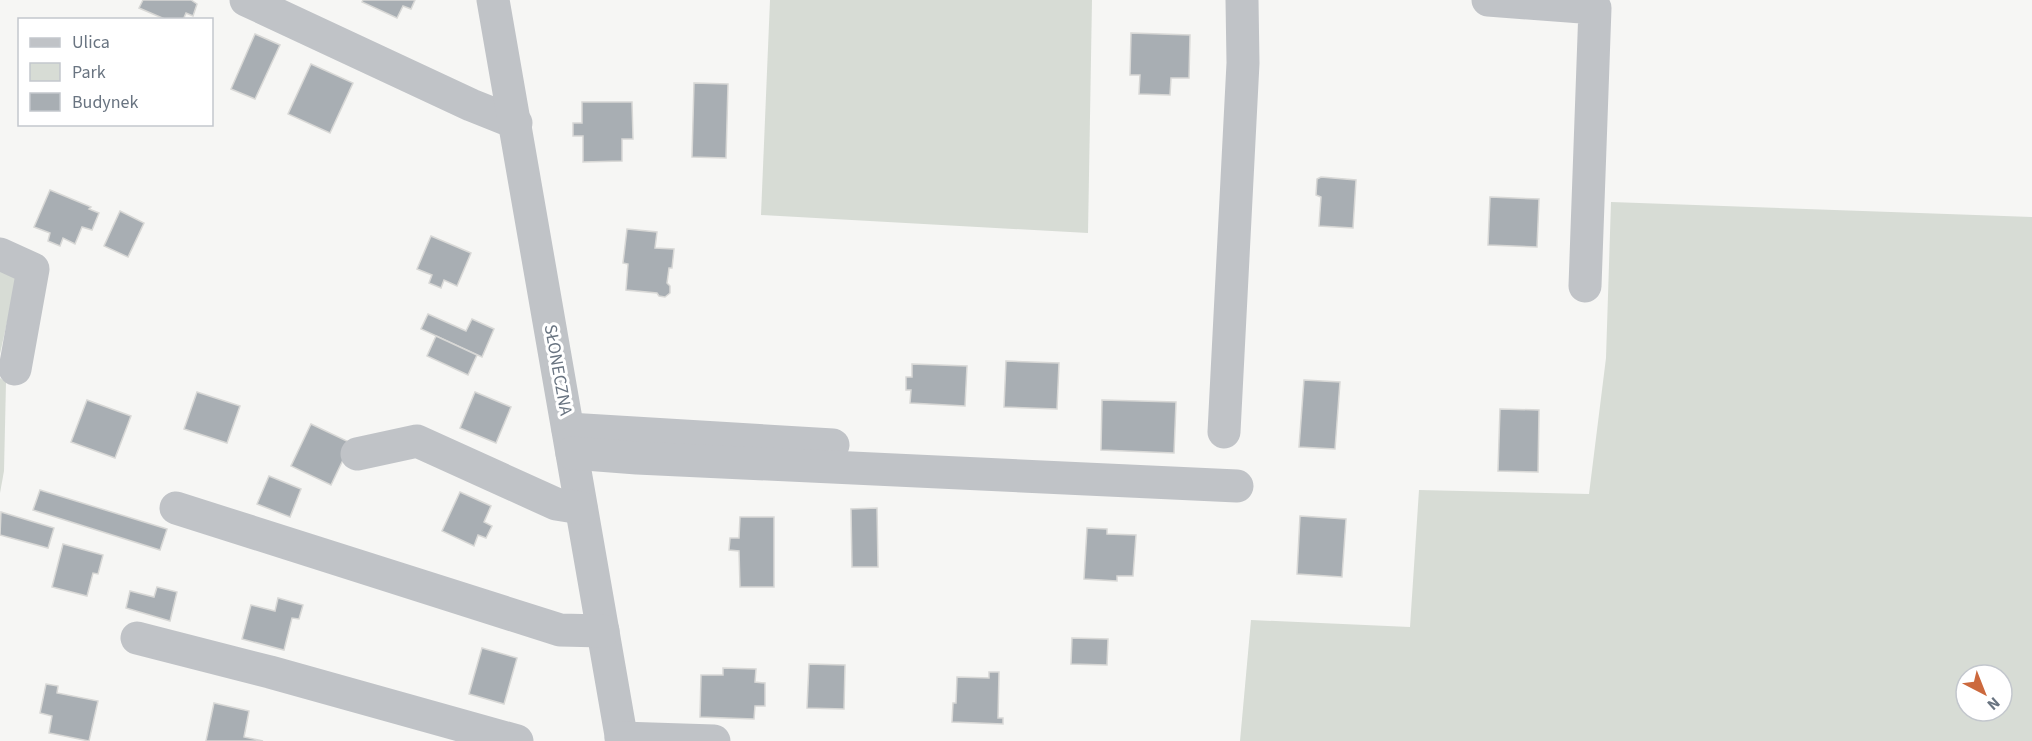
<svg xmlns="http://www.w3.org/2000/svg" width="2032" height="741" viewBox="0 0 2032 741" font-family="'Source Sans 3',sans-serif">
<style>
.green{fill:#d7dcd5;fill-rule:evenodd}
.building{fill:#a8aeb3;stroke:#d8d8d6;stroke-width:1.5}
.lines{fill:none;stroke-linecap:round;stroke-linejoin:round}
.minor{stroke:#c0c3c7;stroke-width:33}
.labels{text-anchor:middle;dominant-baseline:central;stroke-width:6;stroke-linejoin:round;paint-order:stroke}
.street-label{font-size:18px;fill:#697481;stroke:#fff}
</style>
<rect width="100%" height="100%" fill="#f6f6f4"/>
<g class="green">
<path d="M770,0H1092L1088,233L761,215Z"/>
<path d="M1611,202L2032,217V741H1240L1251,620L1410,627L1419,490L1589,494L1606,358ZM1966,675H2002V711H1966Z"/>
<path d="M0,269L17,277L0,354Z"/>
<path d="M0,378L6,382L4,471L0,493Z"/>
</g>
<g class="building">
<path d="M143,0H191L197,4L193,16L186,13L183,20H167L139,8Z"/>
<path d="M363,0H415L411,9L403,6L397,18L362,2Z"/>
<path d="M1131,33L1190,35L1189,78H1171L1170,95L1139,94L1140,75H1130Z"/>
<path d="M255,34L280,45L255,99L231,89Z"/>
<path d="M311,64L353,83L330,133L288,114Z"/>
<path d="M694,83L728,84L726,158L692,157Z"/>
<path d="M582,102H632L633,139H622V161L583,162V136H573V123H582Z"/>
<path d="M1321,177L1356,180L1353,228L1319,226L1321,197L1316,195L1317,179Z"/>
<path d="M50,190L91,207L89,209L99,213L92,230L82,227L75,244L63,238L60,246L48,241L50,233L34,227Z"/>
<path d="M1490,197L1539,199L1537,247L1488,245Z"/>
<path d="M120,211L144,223L128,257L104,246Z"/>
<path d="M627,229L657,232L655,248L674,249L672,268H669L667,283L670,286V293L665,297L659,296L657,293L626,290L628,264L623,263Z"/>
<path d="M431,236L471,253L457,286L444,280L441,288L429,283L432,275L417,269Z"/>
<path d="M428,314L466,331L472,319L494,329L482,357L421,329Z"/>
<path d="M436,336L477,355L468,375L427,356Z"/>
<path d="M1006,361L1059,363L1057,409L1004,407Z"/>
<path d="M912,364L967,366L965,406L910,403L911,390H906V377H912Z"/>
<path d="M1304,380L1340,382L1335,449L1299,447Z"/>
<path d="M197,392L240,406L227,443L184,429Z"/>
<path d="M475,392L511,407L496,443L460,428Z"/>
<path d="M87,400L131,416L115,458L71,442Z"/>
<path d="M1102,400L1176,402L1174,453L1101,450Z"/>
<path d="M1500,409L1539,410L1538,472L1498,471Z"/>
<path d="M311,424L351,443L331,485L291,466Z"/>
<path d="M269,476L301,489L290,517L257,504Z"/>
<path d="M40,490L167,529L160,550L33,510Z"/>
<path d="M460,492L491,506L484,522L492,526L486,538L478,535L474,546L442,531Z"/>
<path d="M877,508L878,567H852L851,509Z"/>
<path d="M1,512L54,528L48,548L0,535Z"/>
<path d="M1300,516L1346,519L1342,577L1297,574Z"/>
<path d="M740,517H774V587H740L739,551L729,550L730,538H739Z"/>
<path d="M1087,528L1107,529V534L1136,535L1133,576H1117V581L1084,579Z"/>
<path d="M63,544L103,555L98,574L93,573L87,596L52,587Z"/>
<path d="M157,587L177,592L170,621L126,608L130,591L154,597Z"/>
<path d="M278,598L303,605L299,619L292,618L284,650L242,639L251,605L275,611Z"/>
<path d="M1072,638L1108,639L1107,665L1071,664Z"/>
<path d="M482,648L517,658L504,704L469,694Z"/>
<path d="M809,664L845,665L844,709L807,708Z"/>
<path d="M723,668L756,669L755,682L765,683V706H755L754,719L700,717L701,675H723Z"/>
<path d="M989,672H999L998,718H1003V724L952,722L953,703H956L957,677L989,678Z"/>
<path d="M46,684L58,686L57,693L98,701L89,741L49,733L52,716L40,713Z"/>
<path d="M214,703L249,711L244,737L263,741H206Z"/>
</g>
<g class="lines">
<g class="minor">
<path d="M246,0L471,105L516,123"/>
<path d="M493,0L622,741"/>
<path d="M1488,0L1595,8L1585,286"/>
<path d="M0,254L33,269L15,369"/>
<path d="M568,429L833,445"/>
<path d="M1224,432L1243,63L1242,0"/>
<path d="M572,453L637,458L1237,486"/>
<path d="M357,454L417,441L556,504L581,508"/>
<path d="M176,508L560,630L603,631"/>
<path d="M137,638L270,672L517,741"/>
<path d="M621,738L714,741"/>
</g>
</g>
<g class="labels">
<g class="street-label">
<text transform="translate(558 370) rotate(80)">SŁONECZNA</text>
</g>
</g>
<rect x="18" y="18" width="195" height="108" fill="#ffffff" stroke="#c3c7cd" stroke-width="1.5"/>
<rect x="30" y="38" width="30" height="9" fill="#c0c3c7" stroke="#c3c7cd" stroke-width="1.5"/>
<text x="72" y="48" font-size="18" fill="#697481">Ulica</text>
<rect x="30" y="63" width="30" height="18" fill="#d7dcd5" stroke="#c3c7cd" stroke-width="1.5"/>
<text x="72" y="78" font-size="18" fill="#697481">Park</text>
<rect x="30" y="93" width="30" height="18" fill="#a8aeb3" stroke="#c3c7cd" stroke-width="1.5"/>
<text x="72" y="108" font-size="18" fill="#697481">Budynek</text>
<g transform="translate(1984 693) rotate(138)"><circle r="28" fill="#ffffff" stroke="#c3c7cd" stroke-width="1.5"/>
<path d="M0-4.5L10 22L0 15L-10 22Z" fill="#cc693d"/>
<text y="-9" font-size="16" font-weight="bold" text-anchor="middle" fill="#697481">N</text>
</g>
</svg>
